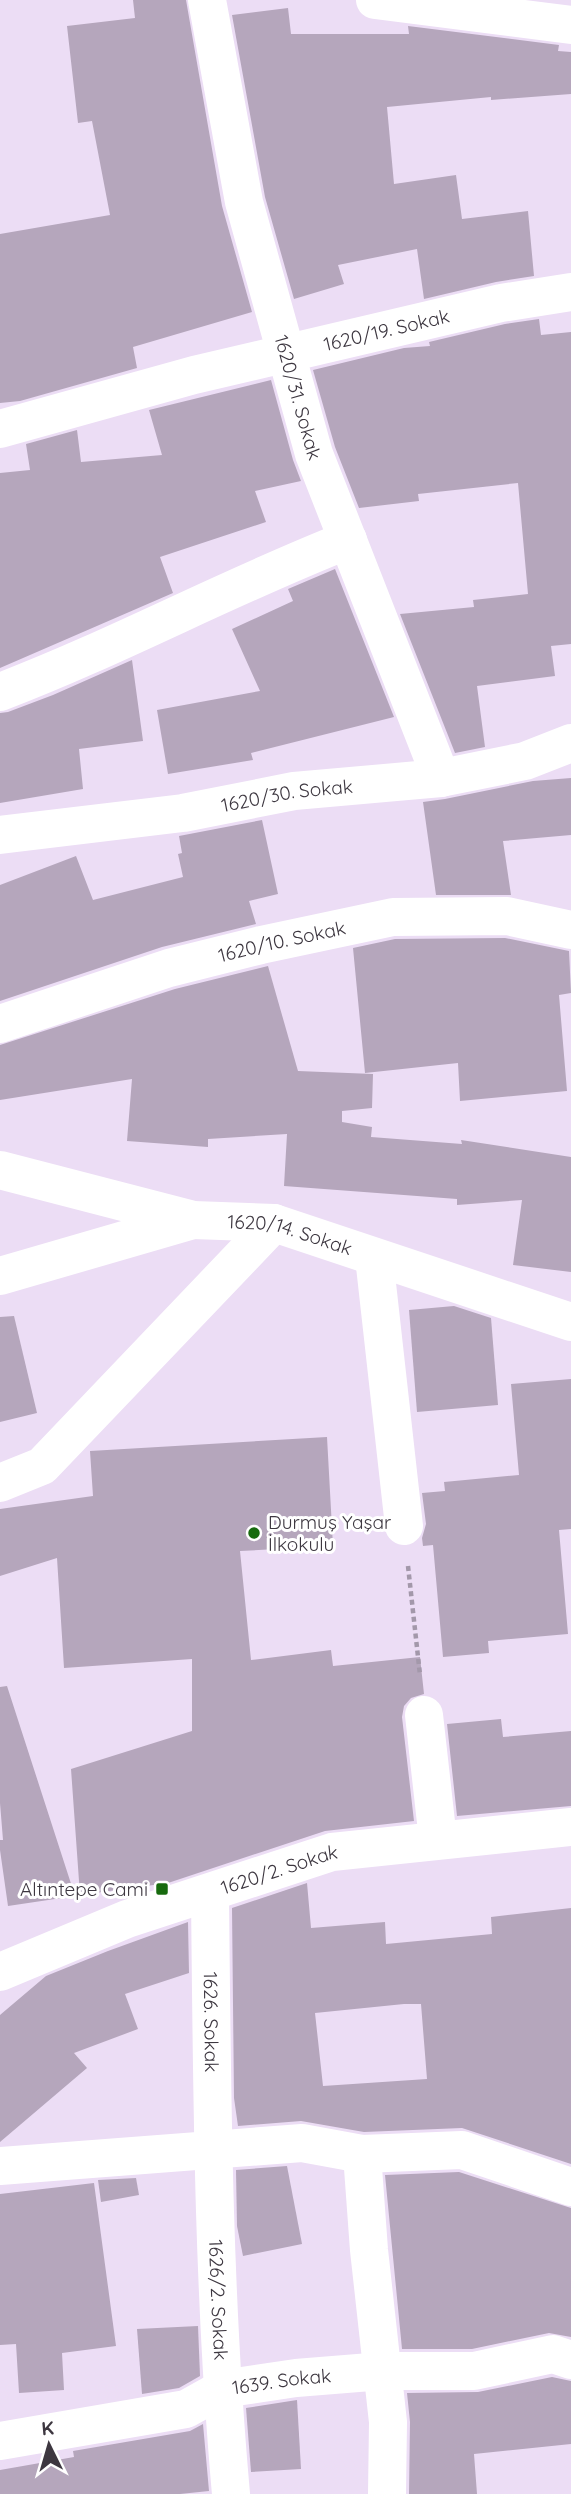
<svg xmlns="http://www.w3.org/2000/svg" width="571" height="2494" viewBox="0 0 571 2494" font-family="Quicksand,sans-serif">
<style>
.building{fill:#b5a6bc;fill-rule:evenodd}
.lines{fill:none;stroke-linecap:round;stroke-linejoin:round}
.path{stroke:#a398aa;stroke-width:4.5;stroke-dasharray:5 3.5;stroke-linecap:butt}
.minor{stroke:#fff;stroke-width:38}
.major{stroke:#fff;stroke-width:38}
.poi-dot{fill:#176a0e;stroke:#fff;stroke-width:2.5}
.labels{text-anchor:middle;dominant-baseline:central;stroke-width:6;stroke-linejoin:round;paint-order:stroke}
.street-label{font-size:19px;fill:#3d3740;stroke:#fff}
.poi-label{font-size:19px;fill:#3d3740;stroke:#fff;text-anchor:start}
</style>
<rect width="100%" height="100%" fill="#ecddf5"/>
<g class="building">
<path d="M133,0H186L222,206L252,312L133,347L137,368L20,401L0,403V234L110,215L92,121L78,123L67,26L135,18Z"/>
<path d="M288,8L291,34H409L408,26L559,45L558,51L571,52V94L491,100V97L387,107L394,184L456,175L462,219L528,211L534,276L496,282L424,299L417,249L338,265L344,284L294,299L265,197L232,15Z"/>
<path d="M539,319L541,335L571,332V644L551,646L555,676L477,686L485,747L455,753L400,614L474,607L473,600L528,594L518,483L418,494L419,501L359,508L335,447L313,370L404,348L430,346L429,342L505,324Z"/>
<path d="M271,380L293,460L301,481L255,491L266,522L160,557L173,593L0,668V473L30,470L26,444L77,430L81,462L162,455L149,410Z"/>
<path d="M335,569L394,717L251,753L253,760L168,774L157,710L260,691L232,629L293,601L288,589Z"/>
<path d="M132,660L143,741L79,749L83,789L0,803V713L8,712L53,695Z"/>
<path d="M571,778V835L503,841L511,895H436L423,802L445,799L533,781Z"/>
<path d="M262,820L278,894L249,901L256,924L162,947L0,1001V885L76,856L93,900L183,877L178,854L182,853L179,836Z"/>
<path d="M505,938L569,951L571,993L559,995L567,1091L460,1101L458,1063L365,1073L353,948L395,939Z"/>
<path d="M268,966L298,1071L373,1074L372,1108L342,1111V1122L372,1127L371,1137L462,1144L461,1140L571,1157V1272L513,1265L522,1200L457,1205V1199L284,1186L287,1134L208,1139V1147L127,1141L132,1079L0,1100V1045L175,989Z"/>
<path d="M454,1306L491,1318L498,1405L417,1412L409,1310Z"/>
<path d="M14,1316L37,1413L0,1422V1317Z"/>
<path d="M571,1379V1529L559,1530L568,1634L488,1641L489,1653L443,1657L433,1545L423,1546L422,1538L426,1524L422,1493L445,1491L444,1482L519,1475L511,1384Z"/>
<path d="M327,1437L333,1546L240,1551L251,1660L331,1650L333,1666L420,1657L424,1694L411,1698L404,1706L402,1717L414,1821L325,1831L168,1883L80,1895L71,1769L192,1731V1659L64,1668L57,1558L0,1576V1509L93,1496L90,1451Z"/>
<path d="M7,1686L75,1896L8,1906L0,1850V1840H3L0,1803V1687Z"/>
<path d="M501,1719L503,1737L571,1731V1806L457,1816L447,1724Z"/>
<path d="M307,1883L311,1928L385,1922L386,1944L492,1934L491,1917L571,1908V2164L462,2128L364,2132L301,2121L238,2126L234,2098L232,1908ZM404,2004H421L427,2079L323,2086L315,2013Z"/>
<path d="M188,1922L189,1973L125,1994L138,2029L74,2053L87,2068L0,2142V2015L46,1976L108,1951Z"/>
<path d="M287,2166L302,2244L243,2256L237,2226L236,2170Z"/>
<path d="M459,2172L571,2208V2337L549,2333L472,2349H402L385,2175Z"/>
<path d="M136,2178L139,2195L101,2202L98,2180Z"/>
<path d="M94,2183L116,2346L62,2353L64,2390L19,2393L16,2344L0,2345V2194Z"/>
<path d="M198,2326L200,2376L179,2388L142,2394L137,2329Z"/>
<path d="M552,2377L571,2381V2444L474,2454L477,2494H409L410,2422L407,2393L478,2392Z"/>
<path d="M297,2400L301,2469L251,2472L246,2408Z"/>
<path d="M203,2424L209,2491L180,2494H0V2470L74,2457L73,2451L190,2431Z"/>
</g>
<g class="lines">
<path class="path" d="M408,1566L420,1675"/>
<g class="minor">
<path id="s1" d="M207,0L244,202L314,454L441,778"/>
<path d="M375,0L571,25"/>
<path id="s2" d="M0,429L194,375L501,303L571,292"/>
<path d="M0,692C118,647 230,586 348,540"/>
<path id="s3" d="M0,835L183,813L294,791L441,778L525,761L571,743"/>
<path id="s4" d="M0,1024L169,968L261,945L393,917L507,916L571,930"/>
<path d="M374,1257L404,1526"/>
<path d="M0,1276L193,1220"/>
<path d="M0,1483L42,1466L274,1223"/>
<path d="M424,1715L438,1840"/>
<path id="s5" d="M210,1894C212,2094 213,2294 231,2494"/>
<path d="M362,2154L369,2250L388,2422L387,2494"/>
<path d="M0,2166L302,2143L362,2154L462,2150L571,2187"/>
<path id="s6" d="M0,2441L186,2409L222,2389L296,2378L383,2371H474L553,2354L571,2360"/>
</g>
<g class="major">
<path id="s7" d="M0,1170L193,1220L274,1223L571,1322"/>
<path id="s8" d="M0,1972L127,1919L332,1852L571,1827"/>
</g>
</g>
<g class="poi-dot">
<circle cx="254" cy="1533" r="7"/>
<rect x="155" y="1882" width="14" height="14" rx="3.5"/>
</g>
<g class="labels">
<g class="street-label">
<text stroke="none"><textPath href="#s2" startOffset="399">1620/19. Sokak</textPath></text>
<text stroke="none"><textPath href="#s1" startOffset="408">1620/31. Sokak</textPath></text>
<text stroke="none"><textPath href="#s3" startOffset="290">1620/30. Sokak</textPath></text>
<text stroke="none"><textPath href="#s4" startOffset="294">1620/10. Sokak</textPath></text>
<text stroke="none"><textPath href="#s7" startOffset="298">1620/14. Sokak</textPath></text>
<text stroke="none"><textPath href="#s8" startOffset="298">1620/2. Sokak</textPath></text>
<text stroke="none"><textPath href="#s5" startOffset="128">1626. Sokak</textPath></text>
<text stroke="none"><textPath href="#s5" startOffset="406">1626/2. Sokak</textPath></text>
<text stroke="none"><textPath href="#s6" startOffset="290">1639. Sokak</textPath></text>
</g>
<g class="poi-label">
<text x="268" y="1522">Durmuş Yaşar<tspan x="268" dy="22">İlkokulu</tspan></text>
<text x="148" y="1889" text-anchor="end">Altıntepe Cami</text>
</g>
</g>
<g transform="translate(49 2445) rotate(355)" stroke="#ffffff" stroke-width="5" paint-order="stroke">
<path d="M0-5L12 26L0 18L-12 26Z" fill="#3d3740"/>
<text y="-10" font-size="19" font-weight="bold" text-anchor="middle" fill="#3d3740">K</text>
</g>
</svg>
